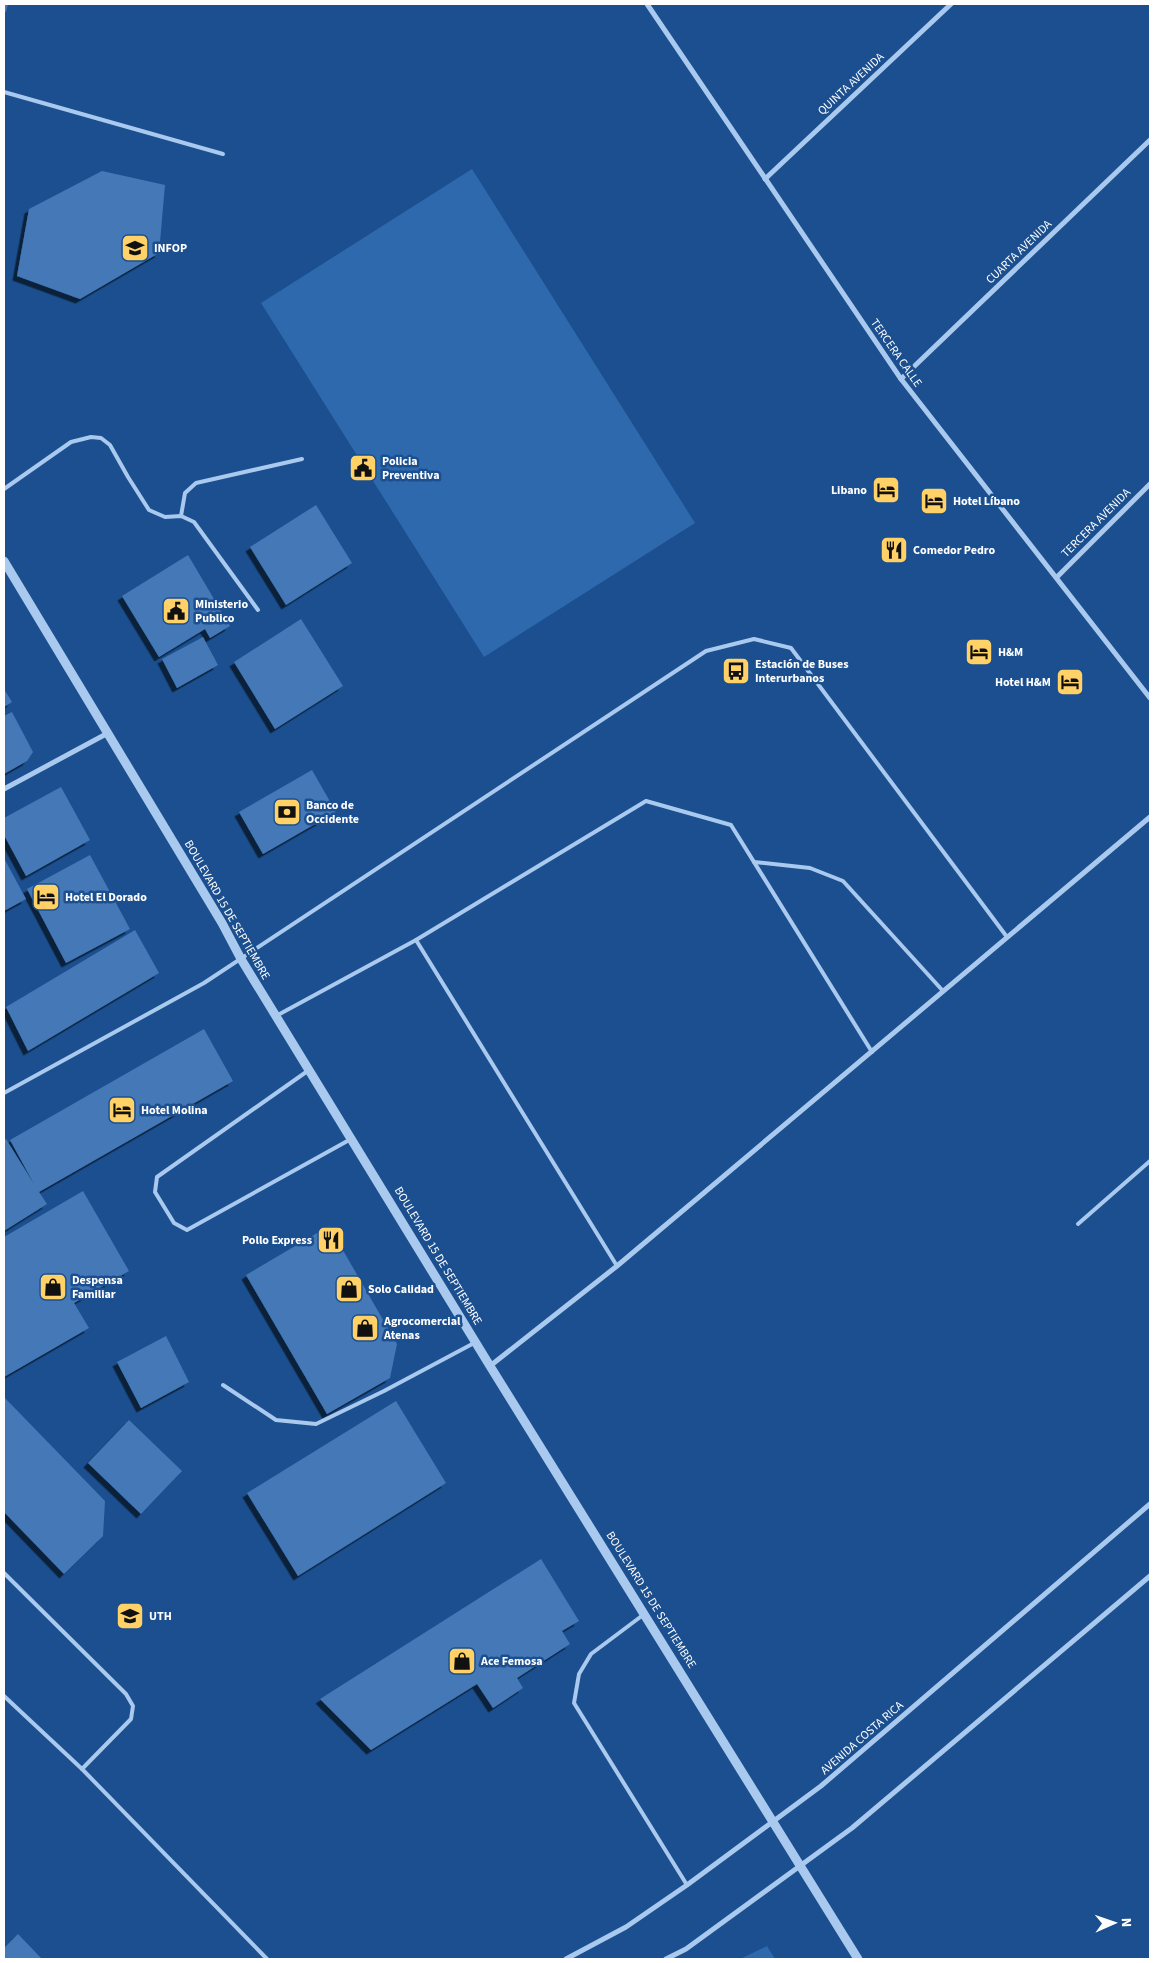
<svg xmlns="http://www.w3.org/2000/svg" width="1154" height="1963" viewBox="0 0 1154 1963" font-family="'Source Sans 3',sans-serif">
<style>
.green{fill:#2e69ad}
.building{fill:#4478b7;filter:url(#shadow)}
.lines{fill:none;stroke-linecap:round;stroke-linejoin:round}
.service{stroke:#a9c9ee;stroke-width:4}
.minor{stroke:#a9c9ee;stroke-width:5}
.tertiary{stroke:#a9c9ee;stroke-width:9}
.labels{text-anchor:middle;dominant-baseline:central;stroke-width:5;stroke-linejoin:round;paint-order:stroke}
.street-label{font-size:12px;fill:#fff;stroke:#1b4f8f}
.poi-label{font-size:12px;font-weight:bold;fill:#fff;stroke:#1b4f8f;text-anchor:start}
</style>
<defs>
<filter id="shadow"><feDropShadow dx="-4.5" dy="4.5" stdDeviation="0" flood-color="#0009"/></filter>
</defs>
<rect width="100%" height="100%" fill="#1b4f8f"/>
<g class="green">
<path d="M472,169L695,523L484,657L261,303Z"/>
<path d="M767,1946L775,1959H740Z"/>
</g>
<g class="building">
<path d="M4,4H8L6,12L4,11Z"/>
<path d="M102,171L165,185L159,253L80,299L17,276L29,209Z"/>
<path d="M316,505L352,563L286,605L250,547Z"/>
<path d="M188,555L230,626L210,638L205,629L159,657L122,596Z"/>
<path d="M301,619L343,686L275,729L234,662Z"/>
<path d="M203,637L218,665L177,688L162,659Z"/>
<path d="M4,689L12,702L4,707Z"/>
<path d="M12,712L33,752L27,761L4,774V716Z"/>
<path d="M312,770L336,812L263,854L239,812Z"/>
<path d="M61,787L90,840L26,876L4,835V818Z"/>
<path d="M90,855L130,929L66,963L27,889Z"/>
<path d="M4,858L26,899L4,911Z"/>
<path d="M135,930L159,973L28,1051L6,1007Z"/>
<path d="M204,1029L233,1081L39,1192L47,1204L4,1231V1140L6,1139L34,1184L10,1140Z"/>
<path d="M83,1191L129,1271L74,1303L89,1328L4,1377V1237Z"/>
<path d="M329,1226L397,1344L390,1378L327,1414L246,1275Z"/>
<path d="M166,1336L189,1382L141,1408L117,1362Z"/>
<path d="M4,1397L105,1501L103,1536L64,1574L4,1512Z"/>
<path d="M396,1401L446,1483L298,1576L247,1493Z"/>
<path d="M129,1420L182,1471L141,1514L88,1463Z"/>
<path d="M541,1559L579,1621L562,1631L570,1644L517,1678L523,1688L493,1708L477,1684L371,1750L320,1699Z"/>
<path d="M18,1934L42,1959H4V1948Z"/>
</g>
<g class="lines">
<g class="service">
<path d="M4,92L223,154"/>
<path d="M4,489L71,442L91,437L101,438L110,445L128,477L149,510L165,517L181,516L194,522L258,610"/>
<path d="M181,516L185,493L196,483L302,459"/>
<path d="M754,862L810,868L843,881L943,991"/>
<path d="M416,940L617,1266"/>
<path d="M276,1016L416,940L646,801L731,825L872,1052"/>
<path d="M309,1070L157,1177L155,1192L174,1223L187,1230L351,1139"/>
<path d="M4,1093L204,983L706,651L754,639L791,648L1007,937"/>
<path d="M1078,1224L1150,1161"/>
<path d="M223,1385L276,1420L316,1424L384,1391L476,1342"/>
<path d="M4,1573L126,1694L133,1706L131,1719L82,1769"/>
<path d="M643,1615L591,1654L579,1674L574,1703L687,1885"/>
<path d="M4,1696L82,1769L267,1959"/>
</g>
<g class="minor">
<path d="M647,4L901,379L1150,698"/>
<path d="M765,179L951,4"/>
<path d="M901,379L1150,140"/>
<path d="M1057,577L1150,484"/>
<path d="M4,789L108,733"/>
<path d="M490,1366L617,1266L1150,817"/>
<path d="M566,1959L626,1927L687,1885L821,1786L1150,1504"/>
<path d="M666,1959L686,1949L852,1828L1150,1576"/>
</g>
<path class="tertiary" d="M4,561L222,923L241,959L490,1366L858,1959"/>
</g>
<defs>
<g id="university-square" transform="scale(1.4375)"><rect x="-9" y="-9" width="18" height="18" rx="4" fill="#ffd166" stroke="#1b4f8f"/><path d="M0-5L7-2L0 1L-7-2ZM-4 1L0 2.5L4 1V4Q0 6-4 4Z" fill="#111"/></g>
<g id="civic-square" transform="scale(1.4375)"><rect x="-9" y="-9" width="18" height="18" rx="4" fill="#ffd166" stroke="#1b4f8f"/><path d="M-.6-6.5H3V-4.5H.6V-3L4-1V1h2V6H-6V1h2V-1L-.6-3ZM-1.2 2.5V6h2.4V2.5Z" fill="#111"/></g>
<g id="hotel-square" transform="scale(1.4375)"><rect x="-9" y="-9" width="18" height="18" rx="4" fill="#ffd166" stroke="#1b4f8f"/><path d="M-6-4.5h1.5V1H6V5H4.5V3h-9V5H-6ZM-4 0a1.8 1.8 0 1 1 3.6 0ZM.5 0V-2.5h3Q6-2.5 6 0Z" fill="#111"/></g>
<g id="restaurant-square" transform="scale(1.4375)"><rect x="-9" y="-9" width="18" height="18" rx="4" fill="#ffd166" stroke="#1b4f8f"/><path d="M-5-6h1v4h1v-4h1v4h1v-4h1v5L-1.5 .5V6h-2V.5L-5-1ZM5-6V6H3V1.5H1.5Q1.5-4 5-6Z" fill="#111"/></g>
<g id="bus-square" transform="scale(1.4375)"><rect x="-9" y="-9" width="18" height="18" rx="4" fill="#ffd166" stroke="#1b4f8f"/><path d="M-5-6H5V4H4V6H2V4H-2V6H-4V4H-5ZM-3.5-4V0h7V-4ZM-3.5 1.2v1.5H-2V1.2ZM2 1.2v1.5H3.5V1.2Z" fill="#111"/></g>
<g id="bank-square" transform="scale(1.4375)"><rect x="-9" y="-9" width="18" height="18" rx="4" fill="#ffd166" stroke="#1b4f8f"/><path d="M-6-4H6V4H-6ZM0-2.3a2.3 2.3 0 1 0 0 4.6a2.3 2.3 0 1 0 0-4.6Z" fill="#111"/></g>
<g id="shop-square" transform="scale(1.4375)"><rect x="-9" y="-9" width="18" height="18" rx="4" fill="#ffd166" stroke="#1b4f8f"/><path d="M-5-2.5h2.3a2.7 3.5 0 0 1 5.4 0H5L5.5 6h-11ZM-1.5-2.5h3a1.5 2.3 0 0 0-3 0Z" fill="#111"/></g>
</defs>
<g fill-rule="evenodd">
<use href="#university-square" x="135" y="248"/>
<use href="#civic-square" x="363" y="468"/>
<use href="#hotel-square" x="886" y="490"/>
<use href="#hotel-square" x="934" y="501"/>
<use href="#restaurant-square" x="894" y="550"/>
<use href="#civic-square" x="176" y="611"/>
<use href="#hotel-square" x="979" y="652"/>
<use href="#bus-square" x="736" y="671"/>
<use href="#hotel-square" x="1070" y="682"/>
<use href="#bank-square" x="287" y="812"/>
<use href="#hotel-square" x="46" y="897"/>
<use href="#hotel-square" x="122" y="1110"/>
<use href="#restaurant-square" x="331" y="1240"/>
<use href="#shop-square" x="53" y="1287"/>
<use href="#shop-square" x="349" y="1289"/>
<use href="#shop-square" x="365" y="1328"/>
<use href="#university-square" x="130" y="1616"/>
<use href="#shop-square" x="462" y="1661"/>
</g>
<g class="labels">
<g class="street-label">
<text transform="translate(851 84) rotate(-43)">QUINTA AVENIDA</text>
<text transform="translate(1019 252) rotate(-44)">CUARTA AVENIDA</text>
<text transform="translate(896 353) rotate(55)">TERCERA CALLE</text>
<text transform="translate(1096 523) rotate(-45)">TERCERA AVENIDA</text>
<text transform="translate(227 910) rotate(60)">BOULEVARD 15 DE SEPTIEMBRE</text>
<text transform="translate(438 1256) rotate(59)">BOULEVARD 15 DE SEPTIEMBRE</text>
<text transform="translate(651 1600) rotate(58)">BOULEVARD 15 DE SEPTIEMBRE</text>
<text transform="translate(862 1738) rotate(-41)">AVENIDA COSTA RICA</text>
</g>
<g class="poi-label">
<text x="154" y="248">INFOP</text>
<text x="382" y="461">Policia<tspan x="382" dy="14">Preventiva</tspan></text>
<text x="867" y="490" text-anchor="end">Libano</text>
<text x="953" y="501">Hotel Líbano</text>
<text x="913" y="550">Comedor Pedro</text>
<text x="195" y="604">Ministerio<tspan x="195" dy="14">Publico</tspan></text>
<text x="998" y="652">H&amp;M</text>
<text x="755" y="664">Estación de Buses<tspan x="755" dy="14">Interurbanos</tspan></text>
<text x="1051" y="682" text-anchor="end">Hotel H&amp;M</text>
<text x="306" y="805">Banco de<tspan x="306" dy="14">Occidente</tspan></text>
<text x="65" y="897">Hotel El Dorado</text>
<text x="141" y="1110">Hotel Molina</text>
<text x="312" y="1240" text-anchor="end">Pollo Express</text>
<text x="72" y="1280">Despensa<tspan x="72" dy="14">Familiar</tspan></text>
<text x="368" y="1289">Solo Calidad</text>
<text x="384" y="1321">Agrocomercial<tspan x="384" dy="14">Atenas</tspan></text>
<text x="149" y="1616">UTH</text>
<text x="481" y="1661">Ace Femosa</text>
</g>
</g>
<rect width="1154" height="1963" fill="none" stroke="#ffffff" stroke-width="10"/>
<g transform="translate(1114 1923) rotate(88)" stroke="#1b4f8f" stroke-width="4" paint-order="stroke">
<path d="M0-4L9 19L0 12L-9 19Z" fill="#ffffff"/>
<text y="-8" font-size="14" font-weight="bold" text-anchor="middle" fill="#ffffff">N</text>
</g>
</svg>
